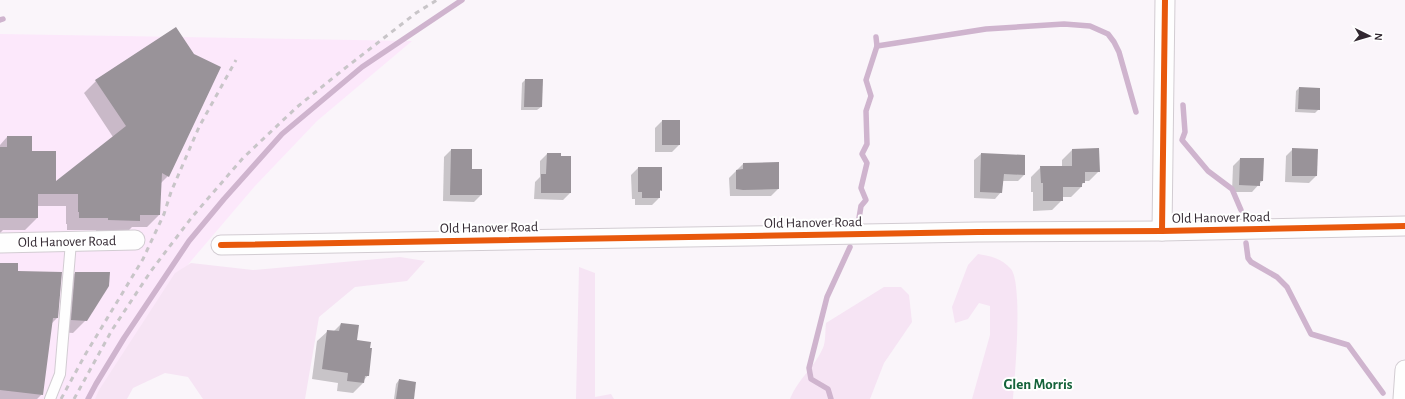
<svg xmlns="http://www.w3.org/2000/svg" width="1405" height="399" viewBox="0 0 1405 399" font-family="'Alegreya Sans',sans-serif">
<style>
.built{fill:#fce8fb}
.green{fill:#f6e4f4}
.shadow{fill:#0003}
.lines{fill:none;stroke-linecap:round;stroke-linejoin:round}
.stream{stroke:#cfb4ce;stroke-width:5.5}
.building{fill:#999399}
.service-casing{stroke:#d2ccd2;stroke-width:12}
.minor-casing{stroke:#d2ccd2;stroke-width:21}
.service{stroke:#fefefe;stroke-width:10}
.minor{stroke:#fefefe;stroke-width:19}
.rail{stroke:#c8c5c8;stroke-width:3;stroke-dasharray:5 5;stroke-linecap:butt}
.cycleway-casing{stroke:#fff;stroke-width:8}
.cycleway{stroke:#e8590c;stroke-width:6}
.labels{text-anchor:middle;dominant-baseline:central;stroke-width:4;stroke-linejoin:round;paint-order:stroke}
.street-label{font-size:14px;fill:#322831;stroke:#fff}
.neighbourhood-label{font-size:15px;font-weight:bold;fill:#15643b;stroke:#fff}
</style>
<rect width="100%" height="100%" fill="#faf5fa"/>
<path class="built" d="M0,34L412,41L317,121L255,186L191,261L142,324L100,399H0Z"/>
<g class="green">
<path d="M978,254C991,256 1001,258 1011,269C1023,284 1015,376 1013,399H972L990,335V306L979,303L968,319L955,323L952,307L968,265Z"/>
<path d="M400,257L425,261L407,281L355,287L319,317L305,399H203L188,377L165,373L133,388L127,399H95L99,390L175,273L191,263L253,270Z"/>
<path d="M579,267L595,273V397L611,394L614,399H576Z"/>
<path d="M884,287H901L909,295L912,322L884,363L870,399H790C797,380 815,367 823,348C826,341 825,331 826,323Z"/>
</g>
<g class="shadow">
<path d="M525,80L541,107L537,110H521L522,83Z"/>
<path d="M96,81L168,176L160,184L159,215L147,227H132L126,233L96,232V230H67V224H66V206H37V218L25,230H3L0,233V145L7,137L31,152L55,183L113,137L84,93Z"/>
<path d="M1299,88L1319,109L1315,113L1295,112L1296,91Z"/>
<path d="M662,121L679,145L672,152H655V128Z"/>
<path d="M1293,149L1316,176L1309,183L1285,182L1286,156Z"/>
<path d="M451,150L471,170L481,195L474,202L443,201L444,157Z"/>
<path d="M1072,150L1099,171L1089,181H1084L1081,187L1071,197H1062V200L1052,210L1033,211V192H1031V177L1041,167H1062V160Z"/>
<path d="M547,154L570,193L563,200L534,199L535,182L540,177V161Z"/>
<path d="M981,154L1024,156V175L1018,181H1003L1001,192L995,199L974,198V160Z"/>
<path d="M1240,159L1262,181L1252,192H1232L1233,166Z"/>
<path d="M778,163V189L771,196H730L729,178L743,164Z"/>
<path d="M638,168L661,190L659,192V198L652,205H635V199H632L631,175Z"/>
<path d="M0,264L16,272L61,273L57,318L51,324L42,394L37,399H0Z"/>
<path d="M75,273L86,320L73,333L59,332L63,286Z"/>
<path d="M341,324L356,341L369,349L368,375L364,380L363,383L353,393L337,391L338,383L312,379L317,341L328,331H334Z"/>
<path d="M399,380L413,399H394L396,384Z"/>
</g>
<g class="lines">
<g class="stream">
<path d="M0,20L3,19"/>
<path d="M877,46L986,29L1064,24L1090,26L1108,34L1114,42L1119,52L1136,112"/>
<path d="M1183,105L1185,132L1182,140L1208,171L1232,189L1241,210"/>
<path d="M859,218L861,206L866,200L861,188L867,163L862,154L867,144L866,111L871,96L866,80L877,46L876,37"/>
<path d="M1246,243L1248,258L1251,262L1277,277L1287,287L1311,334L1348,345L1383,393"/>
<path d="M88,399L96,384L124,338L189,241L224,199L282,134L362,67L462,0"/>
<path d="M831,399L828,389L811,379L809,368L827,297L850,247"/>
</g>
</g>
<g class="building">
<path d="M176,27L194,54L221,67L169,177L162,173L160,215H140V221L108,220V218H79V212H78V194H38V218H0V147H7V136H32V151H56V181L126,126L95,80Z"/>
<path d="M525,79H543L542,107H524Z"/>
<path d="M1299,87L1320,88V110L1298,109Z"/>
<rect x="662" y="120" width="18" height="25"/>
<path d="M1099,148L1100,172H1085V183H1082V187H1063V201H1043V183H1041L1040,166H1072V149Z"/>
<path d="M1292,148L1318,149L1317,176H1292Z"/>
<path d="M451,149H472V169H482V195H450Z"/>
<path d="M547,153H561V156H571V193H541V174H546Z"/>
<path d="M981,153L1025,155V175L1004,174L1002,193L980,192Z"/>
<path d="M1240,158H1264L1263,181H1260V186L1239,185Z"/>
<path d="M779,162V189L743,190L736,189V170L743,169V163Z"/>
<path d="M638,167H662V191L660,190V198H642V192H638Z"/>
<path d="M0,263H18V271L62,272L58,318H53L43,395L0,390Z"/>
<path d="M75,272H110L109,286L87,321L71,320Z"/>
<path d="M341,323L359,325L357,340L371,342L370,348H372L369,376H365L364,383L347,381L348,373L322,369L327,330L339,331Z"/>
<path d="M399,379L416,382L414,399H396Z"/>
</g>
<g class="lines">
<g class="service-casing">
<path id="service" d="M50,399L60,374L71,242"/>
</g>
<g class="minor-casing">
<g id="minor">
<path d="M1162,231L1165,0"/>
<path d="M0,243L135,240"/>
<path d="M221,245L978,232L1162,231L1405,226"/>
<path d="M1403,399L1405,370"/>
</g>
</g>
<use href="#service" class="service"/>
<use href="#minor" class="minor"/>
<g class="rail">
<path d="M61,399L85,355L143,259L164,214L171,192L199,127L236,60"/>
<path d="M74,399L112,330L151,271L192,217L243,158L297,107L344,69L416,13L437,0"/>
</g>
<g class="cycleway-casing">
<g id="cycleway">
<path d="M1162,231L1165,0"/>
<path d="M221,245L978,232L1162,231L1405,226"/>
</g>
</g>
<use href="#cycleway" class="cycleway"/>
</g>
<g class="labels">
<g class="street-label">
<text transform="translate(1221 218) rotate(-1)">Old Hanover Road</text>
<text transform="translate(813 223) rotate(-1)">Old Hanover Road</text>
<text transform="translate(489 228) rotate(-1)">Old Hanover Road</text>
<text transform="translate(67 242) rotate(-1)">Old Hanover Road</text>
</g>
<g class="neighbourhood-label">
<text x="1038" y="384">Glen Morris</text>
</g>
</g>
<g transform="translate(1369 36) rotate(95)" stroke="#ffffff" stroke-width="3" paint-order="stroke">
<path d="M0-3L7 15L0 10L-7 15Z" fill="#322831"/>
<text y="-6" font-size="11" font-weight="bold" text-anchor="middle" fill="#322831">N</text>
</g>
</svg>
